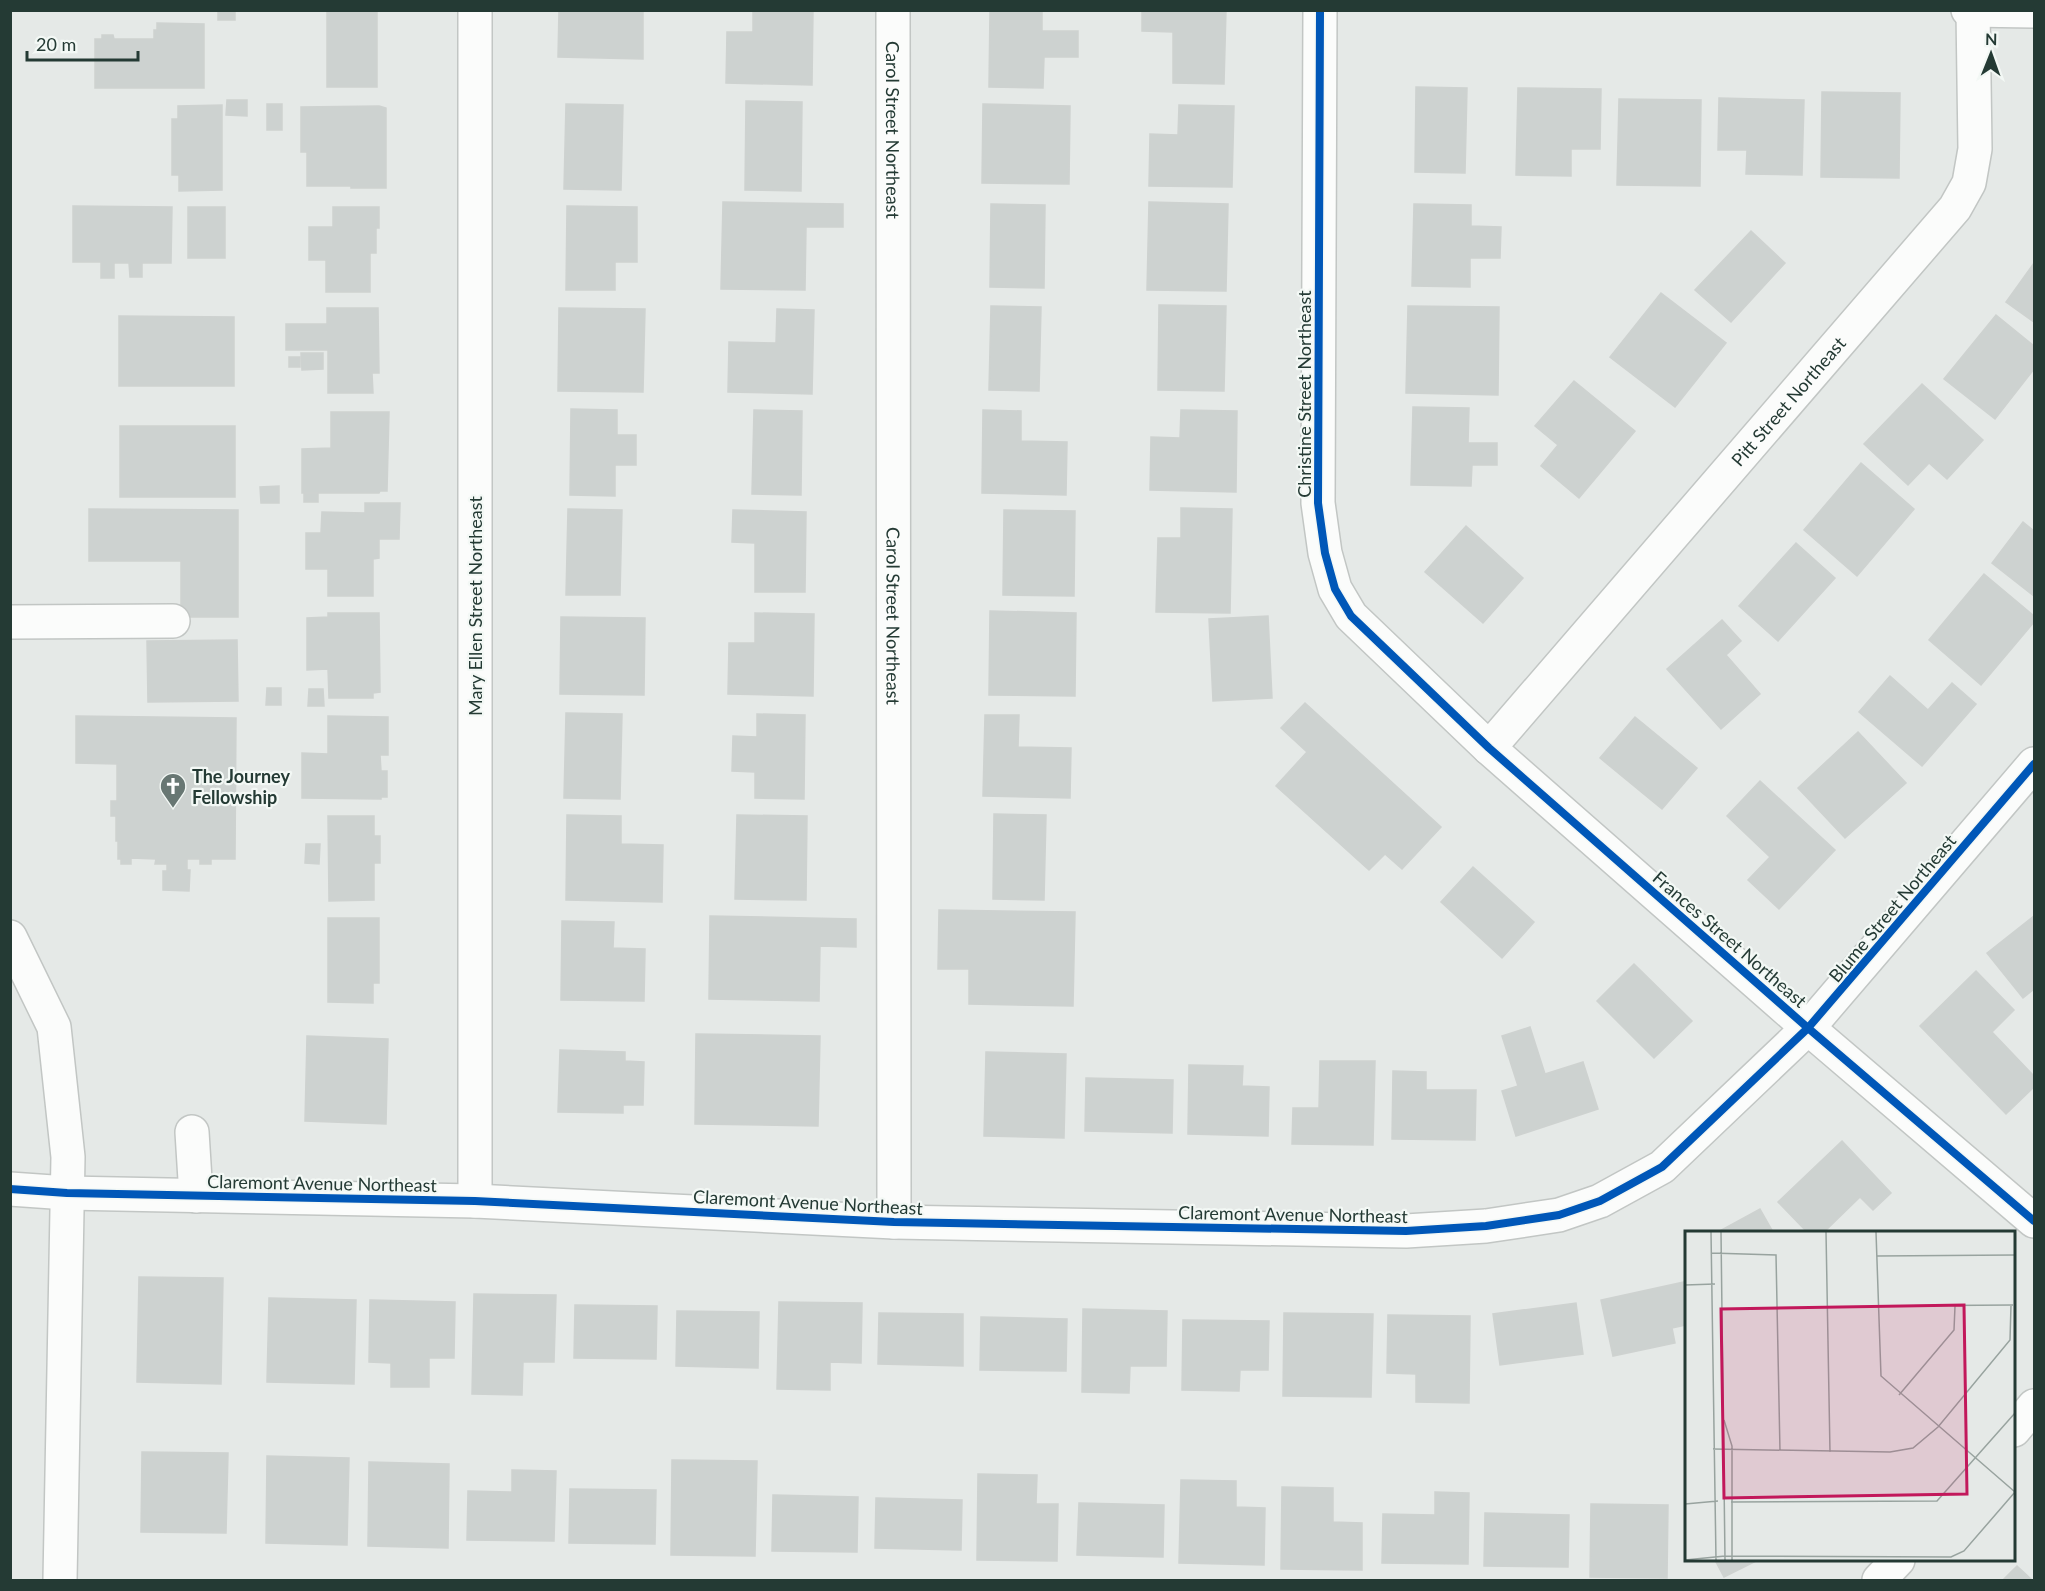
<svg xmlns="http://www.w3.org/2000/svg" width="2045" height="1591" viewBox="0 0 2045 1591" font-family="Lato,sans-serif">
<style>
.building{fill:#cdd2d0;stroke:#ced2d0;stroke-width:1.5}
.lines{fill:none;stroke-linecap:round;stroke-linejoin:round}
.minor-casing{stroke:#c2c6c4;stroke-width:36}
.minor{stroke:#fbfcfb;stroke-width:33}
.cycleway-casing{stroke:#f3f8f5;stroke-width:11}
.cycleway{stroke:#0057b8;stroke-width:8}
.labels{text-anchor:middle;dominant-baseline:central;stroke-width:4.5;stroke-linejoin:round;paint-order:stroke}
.street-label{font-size:18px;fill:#243a34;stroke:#f3f8f5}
.poi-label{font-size:18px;font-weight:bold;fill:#243a34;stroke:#f3f8f5;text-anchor:start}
.inset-road{fill:none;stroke:#98a39f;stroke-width:1.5}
.view{fill:#c2185b;fill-opacity:0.15;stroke:#c2185b;stroke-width:3}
.inset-edge{fill:none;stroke:#243a34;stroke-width:3}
</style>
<rect width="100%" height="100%" fill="#e5e9e7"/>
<g class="building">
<rect x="218" y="10" width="17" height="10"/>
<rect x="327" y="10" width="50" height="77"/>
<path d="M559,10H643V59L558,57Z"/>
<path d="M753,10H813L812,85L726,83L727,32H753Z"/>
<path d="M990,10H1042V31H1078V57H1044L1043,88L989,87Z"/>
<path d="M1142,10H1226L1224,84L1173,83V32L1142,31Z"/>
<path d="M157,23L204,24V88H95V39H102V35H113L114,39H154V30H157Z"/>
<path d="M1416,87L1467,88L1465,173L1415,172Z"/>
<path d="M1518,88L1601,89L1600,149H1571V176L1516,175Z"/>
<path d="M1822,92L1900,93L1899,178L1821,177Z"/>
<path d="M1719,98L1804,100L1802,175L1746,174L1747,150H1718Z"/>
<path d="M1619,99L1701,100L1700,186L1617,185Z"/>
<path d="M227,100H247V116L226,115Z"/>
<path d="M746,101L802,102L801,191L745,190Z"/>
<rect x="267" y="104" width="15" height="26"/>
<path d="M566,104L623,105L621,190L564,189Z"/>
<path d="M983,104L1070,106L1069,184L982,183Z"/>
<path d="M222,105V190L179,191V175H172V119H178V106Z"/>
<path d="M1179,105L1234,106L1232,187L1149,186L1150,134L1178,135Z"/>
<path d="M379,106L386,108V188H351V186H307V152H301V107Z"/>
<path d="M723,202L843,204V227H806L805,290L721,289Z"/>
<path d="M1149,202L1228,204L1226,291L1147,290Z"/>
<path d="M991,204L1045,205L1044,288L990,287Z"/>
<path d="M1414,204L1471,205V226L1501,227L1500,258H1470V287L1412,286Z"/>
<path d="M73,206L172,207L171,263H142V277H130L129,263H114V278H101V262H73Z"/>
<path d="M567,206L637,207V262H615V290H566Z"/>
<rect x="188" y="207" width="37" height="51"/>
<path d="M333,207H379V228H376V253H370V292H326V260H309V227H333Z"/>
<path d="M1751,231L1785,263L1731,322L1695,290Z"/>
<path d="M2034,263V322L2006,302Z"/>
<path d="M1661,293L1726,343L1675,407L1610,357Z"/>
<path d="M1159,305L1226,306L1224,391L1158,390Z"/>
<path d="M991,306L1041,307L1039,391L989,390Z"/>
<path d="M1408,306L1499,307L1498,395L1406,393Z"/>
<path d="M327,308H378L379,373H372L373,393H328V350H286V324H327Z"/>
<path d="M559,308L645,309L643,392L558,391Z"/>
<path d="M777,309L814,310L812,394L728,392L729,342L776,343Z"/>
<path d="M1996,315L2034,346V369L1995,419L1944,379Z"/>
<path d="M119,316L234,317V386H119Z"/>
<path d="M301,353H323V369L302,370Z"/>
<rect x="289" y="357" width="11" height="10"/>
<path d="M1574,381L1635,431L1579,498L1541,466L1558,445L1535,426Z"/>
<path d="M1922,384L1983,440L1947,479L1929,463L1908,485L1864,444Z"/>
<path d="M1413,407L1469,408L1468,443H1497V465H1472L1471,486L1411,485Z"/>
<path d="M571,409L617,410V435H636V465H615V496L570,495Z"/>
<path d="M754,410L802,411L801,495L752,494Z"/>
<path d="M983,410L1021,411V441L1067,442L1066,495L982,493Z"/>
<path d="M1181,410L1237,411L1236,492L1150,490L1151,437L1180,438Z"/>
<path d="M331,412H389L387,491H380L379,493H302V449L331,448Z"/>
<rect x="120" y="426" width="115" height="71"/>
<path d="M1861,463L1914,509L1857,576L1804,530Z"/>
<path d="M279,486V503H261L260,487Z"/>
<rect x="304" y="493" width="14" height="9"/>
<path d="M365,503H400L399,539H379V558L373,559V596H328V569H306V533H321L322,512L365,513Z"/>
<path d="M1181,508L1232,509L1230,613L1156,612L1158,538H1181Z"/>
<path d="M89,509L238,510V617H181V561H89Z"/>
<path d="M568,509L622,510L620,595H566Z"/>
<path d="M733,510L806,512L805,592H755V543L732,542Z"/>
<path d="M1004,510L1075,511L1074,596L1003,595Z"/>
<path d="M2023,522L2034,531V596L1992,563Z"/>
<path d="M1466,526L1523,578L1483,623L1425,572Z"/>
<path d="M1796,543L1835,578L1778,641L1739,606Z"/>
<path d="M1984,574L2034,616V622L1981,685L1929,640Z"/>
<path d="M990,611L1076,613L1075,696L989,695Z"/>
<path d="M328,613H379L380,692L373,693V698H329L328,669L307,670V618L328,617Z"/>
<path d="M755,613L814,614L813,696L728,694L729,643H755Z"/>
<path d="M1268,616L1272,698L1213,701L1209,619Z"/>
<path d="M561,617L645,618L644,695L560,694Z"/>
<path d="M1722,620L1741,641L1726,655L1760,694L1721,729L1667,669Z"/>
<path d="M237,640L238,701L148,702L147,641Z"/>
<path d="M1890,676L1928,710L1952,683L1976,704L1922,766L1859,712Z"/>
<path d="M267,688H281V705H266Z"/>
<path d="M309,689H323L324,706H308Z"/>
<path d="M1305,703L1441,827L1402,869L1385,854L1369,870L1276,786L1307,752L1281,728Z"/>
<path d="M566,713L622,714L620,799L564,798Z"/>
<path d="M757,714L805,715L804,799L755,798V772L732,771L733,736L757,737Z"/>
<path d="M985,715H1019L1018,747L1071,748L1070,798L983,796Z"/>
<path d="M76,716L236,718L235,859H211V864H200V859H187V870H190L189,891L163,890V871H167V864H155L156,859L131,858V864H121V859H118V841H116V816H111V801H117V764L76,763Z"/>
<path d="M328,716L388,717V755H380L381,771H387V797H381V799L302,798V753L328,754Z"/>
<path d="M1635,717L1697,768L1662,809L1600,758Z"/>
<path d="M1858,732L1906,783L1845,838L1798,788Z"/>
<path d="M1760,781L1835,850L1779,909L1748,880L1770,857L1727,816Z"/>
<path d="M994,814L1046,815L1044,900L993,899Z"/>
<path d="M567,815L621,816V844L663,845L662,902L566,900Z"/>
<path d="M737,815L807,816L806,900L735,899Z"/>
<path d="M328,816H374V836H380V863H374V900L329,901Z"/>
<path d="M306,844H320L319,864L305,863Z"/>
<path d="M1473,867L1534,922L1502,958L1441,902Z"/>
<path d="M939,910L1075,912L1073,1006L969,1004V969H938Z"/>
<path d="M710,916L856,919V947L820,946L819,1001L709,999Z"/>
<path d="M2034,916V989L2023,998L1987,953Z"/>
<path d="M328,918H379V983H373V1003L328,1002Z"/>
<path d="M562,921L614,922L613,948L645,949L644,1001L561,1000Z"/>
<path d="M1634,964L1692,1021L1654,1058L1597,1001Z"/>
<path d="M1976,971L2014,1010L1992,1032L2034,1076V1087L2006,1114L1920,1026Z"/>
<path d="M1530,1027L1545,1074L1583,1062L1598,1109L1516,1136L1502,1091L1518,1086L1502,1036Z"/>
<path d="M696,1034L820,1036L818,1126L695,1124Z"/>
<path d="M307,1036L388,1039L386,1124L305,1121Z"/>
<path d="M560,1050L625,1052V1061L644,1062L643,1105H623V1113L558,1112Z"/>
<path d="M986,1052L1066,1054L1064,1138L984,1136Z"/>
<path d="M1320,1061H1375L1373,1145L1292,1144L1293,1108H1319Z"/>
<path d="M1189,1065L1243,1066L1242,1086L1269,1087L1268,1136L1188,1134Z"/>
<path d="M1393,1071L1426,1072V1090H1476L1475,1140L1392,1139Z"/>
<path d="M1086,1078L1173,1080L1172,1133L1085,1131Z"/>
<path d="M1842,1141L1891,1193L1873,1210L1860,1197L1824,1232H1807L1778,1202Z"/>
<path d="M1760,1209L1773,1232H1718Z"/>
<path d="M139,1277L223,1278L221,1384L137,1382Z"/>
<path d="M1684,1282L1686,1295V1325L1672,1328L1675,1343L1613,1356L1601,1300Z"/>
<path d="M474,1294L556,1295L554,1362H523L522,1395L472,1394Z"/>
<path d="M269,1298L356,1300L354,1384L267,1382Z"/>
<path d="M370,1300L455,1302L454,1358H429V1387H391V1363L369,1362Z"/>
<path d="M779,1302L862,1303L861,1363L830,1362V1390L777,1389Z"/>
<path d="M1576,1303L1583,1354L1500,1365L1493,1314Z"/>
<path d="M575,1305L657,1306L656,1359L574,1358Z"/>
<path d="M1083,1309L1167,1311L1166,1366H1130L1129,1393L1082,1392Z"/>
<path d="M677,1311L759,1312L758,1368L676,1366Z"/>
<path d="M879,1313L963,1314V1366L878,1364Z"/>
<path d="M1284,1313L1373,1314L1371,1397L1283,1396Z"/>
<path d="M1388,1315L1470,1316L1469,1403L1416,1402V1374L1387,1373Z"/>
<path d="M981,1317L1067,1319L1066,1371L980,1370Z"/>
<path d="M1183,1320L1269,1321L1268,1370H1240L1239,1391L1182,1390Z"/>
<path d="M142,1452L228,1453L226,1533L141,1532Z"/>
<path d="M267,1456L349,1458L347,1545L266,1543Z"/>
<path d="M672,1460L757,1461L755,1556L671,1555Z"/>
<path d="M369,1462L449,1464L448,1548L368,1546Z"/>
<path d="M512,1470L556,1471L554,1541L467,1540L468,1491L512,1492Z"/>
<path d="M978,1474L1037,1475L1036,1504H1058L1057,1561L977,1560Z"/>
<path d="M1181,1480L1236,1481V1507L1265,1508L1264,1565L1179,1563Z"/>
<path d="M1282,1487L1333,1488V1522L1362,1523V1570L1281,1569Z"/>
<path d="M570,1489L656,1490L655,1544L569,1543Z"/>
<path d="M1435,1492L1469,1493L1468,1564L1382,1563L1383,1514L1435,1515Z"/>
<path d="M773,1495L858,1497L857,1552L772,1551Z"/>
<path d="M876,1498L962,1500L961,1550L875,1548Z"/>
<path d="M1079,1503L1164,1505L1163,1557L1077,1555Z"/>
<path d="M1591,1504L1668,1505L1667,1578L1590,1577Z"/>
<path d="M1485,1513L1569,1515L1568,1567L1484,1566Z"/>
<path d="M1715,1560H1758L1724,1577Z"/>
<path d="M2017,1566L2032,1580H2003Z"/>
</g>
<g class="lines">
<g class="minor-casing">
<g id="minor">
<path d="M475,10V1201"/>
<path id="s1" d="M893,10L894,1222"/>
<path d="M1320,10L1318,503L1325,553L1335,589L1351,616L1489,748L1808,1028L2034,1221"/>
<path d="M1968,10L2034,11"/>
<path d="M10,622L173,621"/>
<path id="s2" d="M1489,748L1955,208L1969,183L1975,149L1973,11"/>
<path d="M10,937L54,1027L68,1157L60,1580"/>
<path d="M192,1132L196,1196"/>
<path d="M10,1189L67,1193L475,1201L894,1222L1406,1231L1486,1226L1559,1215L1600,1201L1662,1167L1808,1028L2034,764"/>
<path d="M2014,1430L2034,1406"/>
<path d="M1879,1580L1898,1560"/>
</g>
</g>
<use href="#minor" class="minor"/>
<g class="cycleway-casing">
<g id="cycleway">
<path d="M1320,10L1318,503L1325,553L1335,589L1351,616L1489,748L1808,1028L2034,1221"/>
<path d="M10,1189L67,1193L475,1201L894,1222L1406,1231L1486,1226L1559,1215L1600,1201L1662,1167L1808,1028L2034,764"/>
</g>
</g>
<use href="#cycleway" class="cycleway"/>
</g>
<defs>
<g id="church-pin" transform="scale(1.35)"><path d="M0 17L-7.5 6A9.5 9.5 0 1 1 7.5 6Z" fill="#687773" stroke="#f3f8f5"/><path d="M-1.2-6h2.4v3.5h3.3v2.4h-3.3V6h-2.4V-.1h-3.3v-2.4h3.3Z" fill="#fff"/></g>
</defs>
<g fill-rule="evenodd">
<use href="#church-pin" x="173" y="786"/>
</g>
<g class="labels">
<g class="street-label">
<text stroke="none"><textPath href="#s1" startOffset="120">Carol Street Northeast</textPath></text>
<text transform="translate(1304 394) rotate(-90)">Christine Street Northeast</text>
<text stroke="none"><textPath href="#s2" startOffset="458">Pitt Street Northeast</textPath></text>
<text transform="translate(475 606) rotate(-90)">Mary Ellen Street Northeast</text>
<text stroke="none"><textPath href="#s1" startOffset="606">Carol Street Northeast</textPath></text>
<text transform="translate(1892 908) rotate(-50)">Blume Street Northeast</text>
<text transform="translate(1730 939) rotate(41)">Frances Street Northeast</text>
<text transform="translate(322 1183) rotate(1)">Claremont Avenue Northeast</text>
<text transform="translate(808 1202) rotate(3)">Claremont Avenue Northeast</text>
<text transform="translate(1293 1214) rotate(1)">Claremont Avenue Northeast</text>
</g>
<g class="poi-label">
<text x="192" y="776">The Journey<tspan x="192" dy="21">Fellowship</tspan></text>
</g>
</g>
<g transform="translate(1685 1231)">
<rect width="330" height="330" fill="#e5e9e7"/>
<path class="inset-road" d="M26,1L31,329M36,1L40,329M141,1L145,221M191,1L196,145L330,261M26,22L91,24L95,220M192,25L330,24M0,54L30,53M193,75L328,74M214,164L269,99L270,75M39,189L47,215V329M28,218L205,221L228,217L253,196L325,109L326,74M46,271L252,270L330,182M0,273L33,270M0,329L40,325L266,326L279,320L330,261"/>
<path class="view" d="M279,74L282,263L39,267L36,78Z"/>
<rect width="330" height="330" class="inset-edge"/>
</g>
<rect width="2045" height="1591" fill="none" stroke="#243a34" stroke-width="24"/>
<g transform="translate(1991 54) rotate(1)" stroke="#f3f8f5" stroke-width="4.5" paint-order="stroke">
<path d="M0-4.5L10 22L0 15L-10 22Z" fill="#243a34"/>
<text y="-9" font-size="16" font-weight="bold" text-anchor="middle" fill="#243a34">N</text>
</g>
<path d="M27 51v9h111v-9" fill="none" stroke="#243a34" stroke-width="3"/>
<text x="36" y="51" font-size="18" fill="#243a34" stroke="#f3f8f5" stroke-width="4.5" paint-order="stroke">20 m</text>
</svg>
